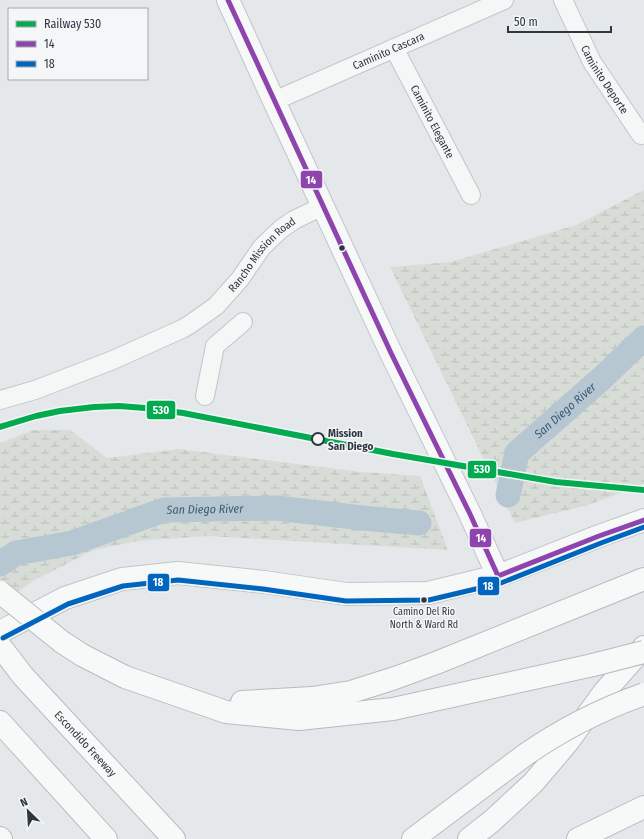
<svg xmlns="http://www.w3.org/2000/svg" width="644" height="839" viewBox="0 0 644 839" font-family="'Fira Sans Condensed',sans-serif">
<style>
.wetland{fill:url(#wetland-marsh)}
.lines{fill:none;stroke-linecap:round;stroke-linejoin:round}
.river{stroke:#b6c7d2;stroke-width:25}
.minor-casing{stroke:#c3c6c8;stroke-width:20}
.major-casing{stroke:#c2c5c7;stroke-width:24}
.highway-casing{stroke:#b8bbbe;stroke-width:24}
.minor{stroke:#f5f6f6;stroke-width:18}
.major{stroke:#f7f8f8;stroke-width:22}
.highway{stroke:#f7f8f8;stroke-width:22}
.highway-bridge-casing{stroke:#b8bbbe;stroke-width:24;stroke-linecap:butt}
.highway-bridge{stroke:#f7f8f8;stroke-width:22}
.bus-1-casing{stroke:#f4f6f8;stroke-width:8}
.bus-2-casing{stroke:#f4f6f8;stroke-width:8}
.bus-1{stroke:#8e44ad;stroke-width:5}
.bus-2{stroke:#0065bd;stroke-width:5}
.rail-1-casing{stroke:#f4f6f8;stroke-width:9}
.rail-1{stroke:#04aa4f;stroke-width:6}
.bus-dot{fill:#2d3742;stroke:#f4f6f8;stroke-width:1.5}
.stop-dot{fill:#f4f6f8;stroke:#2d3742;stroke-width:2}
.labels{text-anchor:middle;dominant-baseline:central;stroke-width:3;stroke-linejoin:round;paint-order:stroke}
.bus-label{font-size:10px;fill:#2d3742;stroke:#f4f6f8}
.street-label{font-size:11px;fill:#2d3742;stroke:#f4f6f8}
.stop-label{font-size:11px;font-weight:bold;fill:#2d3742;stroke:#f4f6f8;text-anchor:start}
.water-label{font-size:12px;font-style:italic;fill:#395b74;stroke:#f4f6f8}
.line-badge{stroke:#f4f6f8;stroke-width:1.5}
.badge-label{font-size:11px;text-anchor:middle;font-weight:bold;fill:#fff}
</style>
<defs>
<pattern id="wetland-marsh" width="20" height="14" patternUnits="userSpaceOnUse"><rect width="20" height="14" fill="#d7ddd6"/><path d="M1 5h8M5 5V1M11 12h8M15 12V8" fill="none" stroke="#b9beb9"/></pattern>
</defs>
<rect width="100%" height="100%" fill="#e5e8ea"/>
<g class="wetland">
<path d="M644,190V484L588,505L515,523L390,267L451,262L576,225Z"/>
<path d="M33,430H70L107,458L178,449L361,472L420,476L448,550L207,536L138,541L94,550L33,581L0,604V443Z"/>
</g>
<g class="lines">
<g class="river">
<path id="s1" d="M508,495L517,453L601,379L644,338"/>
<path id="s2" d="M0,564L16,553L72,543L164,510L277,508L362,518L419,523"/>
</g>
<g class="minor-casing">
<g id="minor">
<path id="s3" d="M563,0L592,62L641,135"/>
<path id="s4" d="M394,48L471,195"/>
<path id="s5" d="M274,101L504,0"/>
<path d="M205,396L215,346L243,322"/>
<path id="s6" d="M0,400L35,390L113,360L182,329L189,325L216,306L240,279L262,247L281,229L294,220L323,206"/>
</g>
</g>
<g class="major-casing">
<g id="major">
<path d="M228,0L274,101L391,353L470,514L498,576"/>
<path d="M0,632L65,598L122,579L178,573L264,582L346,594L428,593L498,576L599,536L644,520"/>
</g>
</g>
<g class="highway-casing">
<g id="highway">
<path d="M62,642L82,655L125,677L226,712L299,719L393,709L593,665"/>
<path id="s7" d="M0,646L23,676L174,839"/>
<path d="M242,702L312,698L351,692L395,678L436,663L644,579"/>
<path d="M0,722L106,839"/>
<path d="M0,838L1,839"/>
<path d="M413,839L525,755"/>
<path d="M469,839L492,821L533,783L567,743L605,691L644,647"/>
<path d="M578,839L644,807"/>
</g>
</g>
<use href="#minor" class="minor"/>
<use href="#major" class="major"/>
<use href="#highway" class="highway"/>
<g class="highway-bridge-casing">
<g id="highway-bridge">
<path d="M0,592L62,642"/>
<path d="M593,665L644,652"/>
<path d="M525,755C562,729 602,709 644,694"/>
</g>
</g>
<use href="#highway-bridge" class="highway-bridge"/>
<g class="bus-1-casing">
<path id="bus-1" d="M228,0L391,353L470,514L498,576L599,536L644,520"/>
</g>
<g class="bus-2-casing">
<path id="bus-2" d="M3,638L68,604L123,586L178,580L263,589L346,601L429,600L501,583L601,543L644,527"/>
</g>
<use href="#bus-1" class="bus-1"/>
<use href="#bus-2" class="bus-2"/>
<g class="rail-1-casing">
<path id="rail-1" d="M0,427L36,416L60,411L94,407L119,406L145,408L183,413L393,454L556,482L644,490"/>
</g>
<use href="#rail-1" class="rail-1"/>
</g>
<g class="bus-dot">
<circle cx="342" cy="248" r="3.5"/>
<circle cx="424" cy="600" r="3.5"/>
</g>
<circle class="stop-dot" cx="318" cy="439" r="6"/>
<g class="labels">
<g class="bus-label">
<text x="424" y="612">Camino Del Rio<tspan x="424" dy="13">North &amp; Ward Rd</tspan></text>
</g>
<g class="street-label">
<text stroke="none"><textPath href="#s5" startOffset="125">Caminito Cascara</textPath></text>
<text stroke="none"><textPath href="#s3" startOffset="90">Caminito Deporte</textPath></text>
<text stroke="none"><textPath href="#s4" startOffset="83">Caminito Elegante</textPath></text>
<text stroke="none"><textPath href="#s6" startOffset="306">Rancho Mission Road</textPath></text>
<text stroke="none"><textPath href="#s7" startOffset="130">Escondido Freeway</textPath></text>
</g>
<g class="stop-label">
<text x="328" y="433">Mission<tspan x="328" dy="13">San Diego</tspan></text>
</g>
<g class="water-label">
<text stroke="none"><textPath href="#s1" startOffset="107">San Diego River</textPath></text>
<text stroke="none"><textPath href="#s2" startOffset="215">San Diego River</textPath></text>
</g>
</g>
<g class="line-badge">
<rect x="300" y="170" width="23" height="19" rx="4" fill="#8e44ad"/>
<rect x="146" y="400" width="30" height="20" rx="4" fill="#04aa4f"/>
<rect x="467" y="460" width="30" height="19" rx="4" fill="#04aa4f"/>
<rect x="469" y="528" width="23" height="20" rx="4" fill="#8e44ad"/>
<rect x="147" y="573" width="23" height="19" rx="4" fill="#0065bd"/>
<rect x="477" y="576" width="23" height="20" rx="4" fill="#0065bd"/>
</g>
<g class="badge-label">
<text x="311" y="184">14</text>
<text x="161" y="414">530</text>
<text x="482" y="473">530</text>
<text x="481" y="542">14</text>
<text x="158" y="586">18</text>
<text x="488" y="590">18</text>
</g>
<rect x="8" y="8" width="140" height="72" fill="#f4f6f8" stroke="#a4aaaf"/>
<rect x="16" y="21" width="20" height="6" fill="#04aa4f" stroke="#a4aaaf"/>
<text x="44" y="28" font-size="12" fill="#2d3742">Railway 530</text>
<rect x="16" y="41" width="20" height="6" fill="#8e44ad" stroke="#a4aaaf"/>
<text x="44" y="48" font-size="12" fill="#2d3742">14</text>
<rect x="16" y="61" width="20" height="6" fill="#0065bd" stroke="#a4aaaf"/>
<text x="44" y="68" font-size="12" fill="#2d3742">18</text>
<g transform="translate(28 811) rotate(335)" stroke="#f4f6f8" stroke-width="3" paint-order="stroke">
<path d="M0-3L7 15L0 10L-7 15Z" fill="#2d3742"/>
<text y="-6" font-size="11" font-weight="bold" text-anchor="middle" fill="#2d3742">N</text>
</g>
<path d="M508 26v6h103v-6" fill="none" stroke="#2d3742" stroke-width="2"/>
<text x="514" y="26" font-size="12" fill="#2d3742" stroke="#f4f6f8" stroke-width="3" paint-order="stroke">50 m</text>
</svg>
